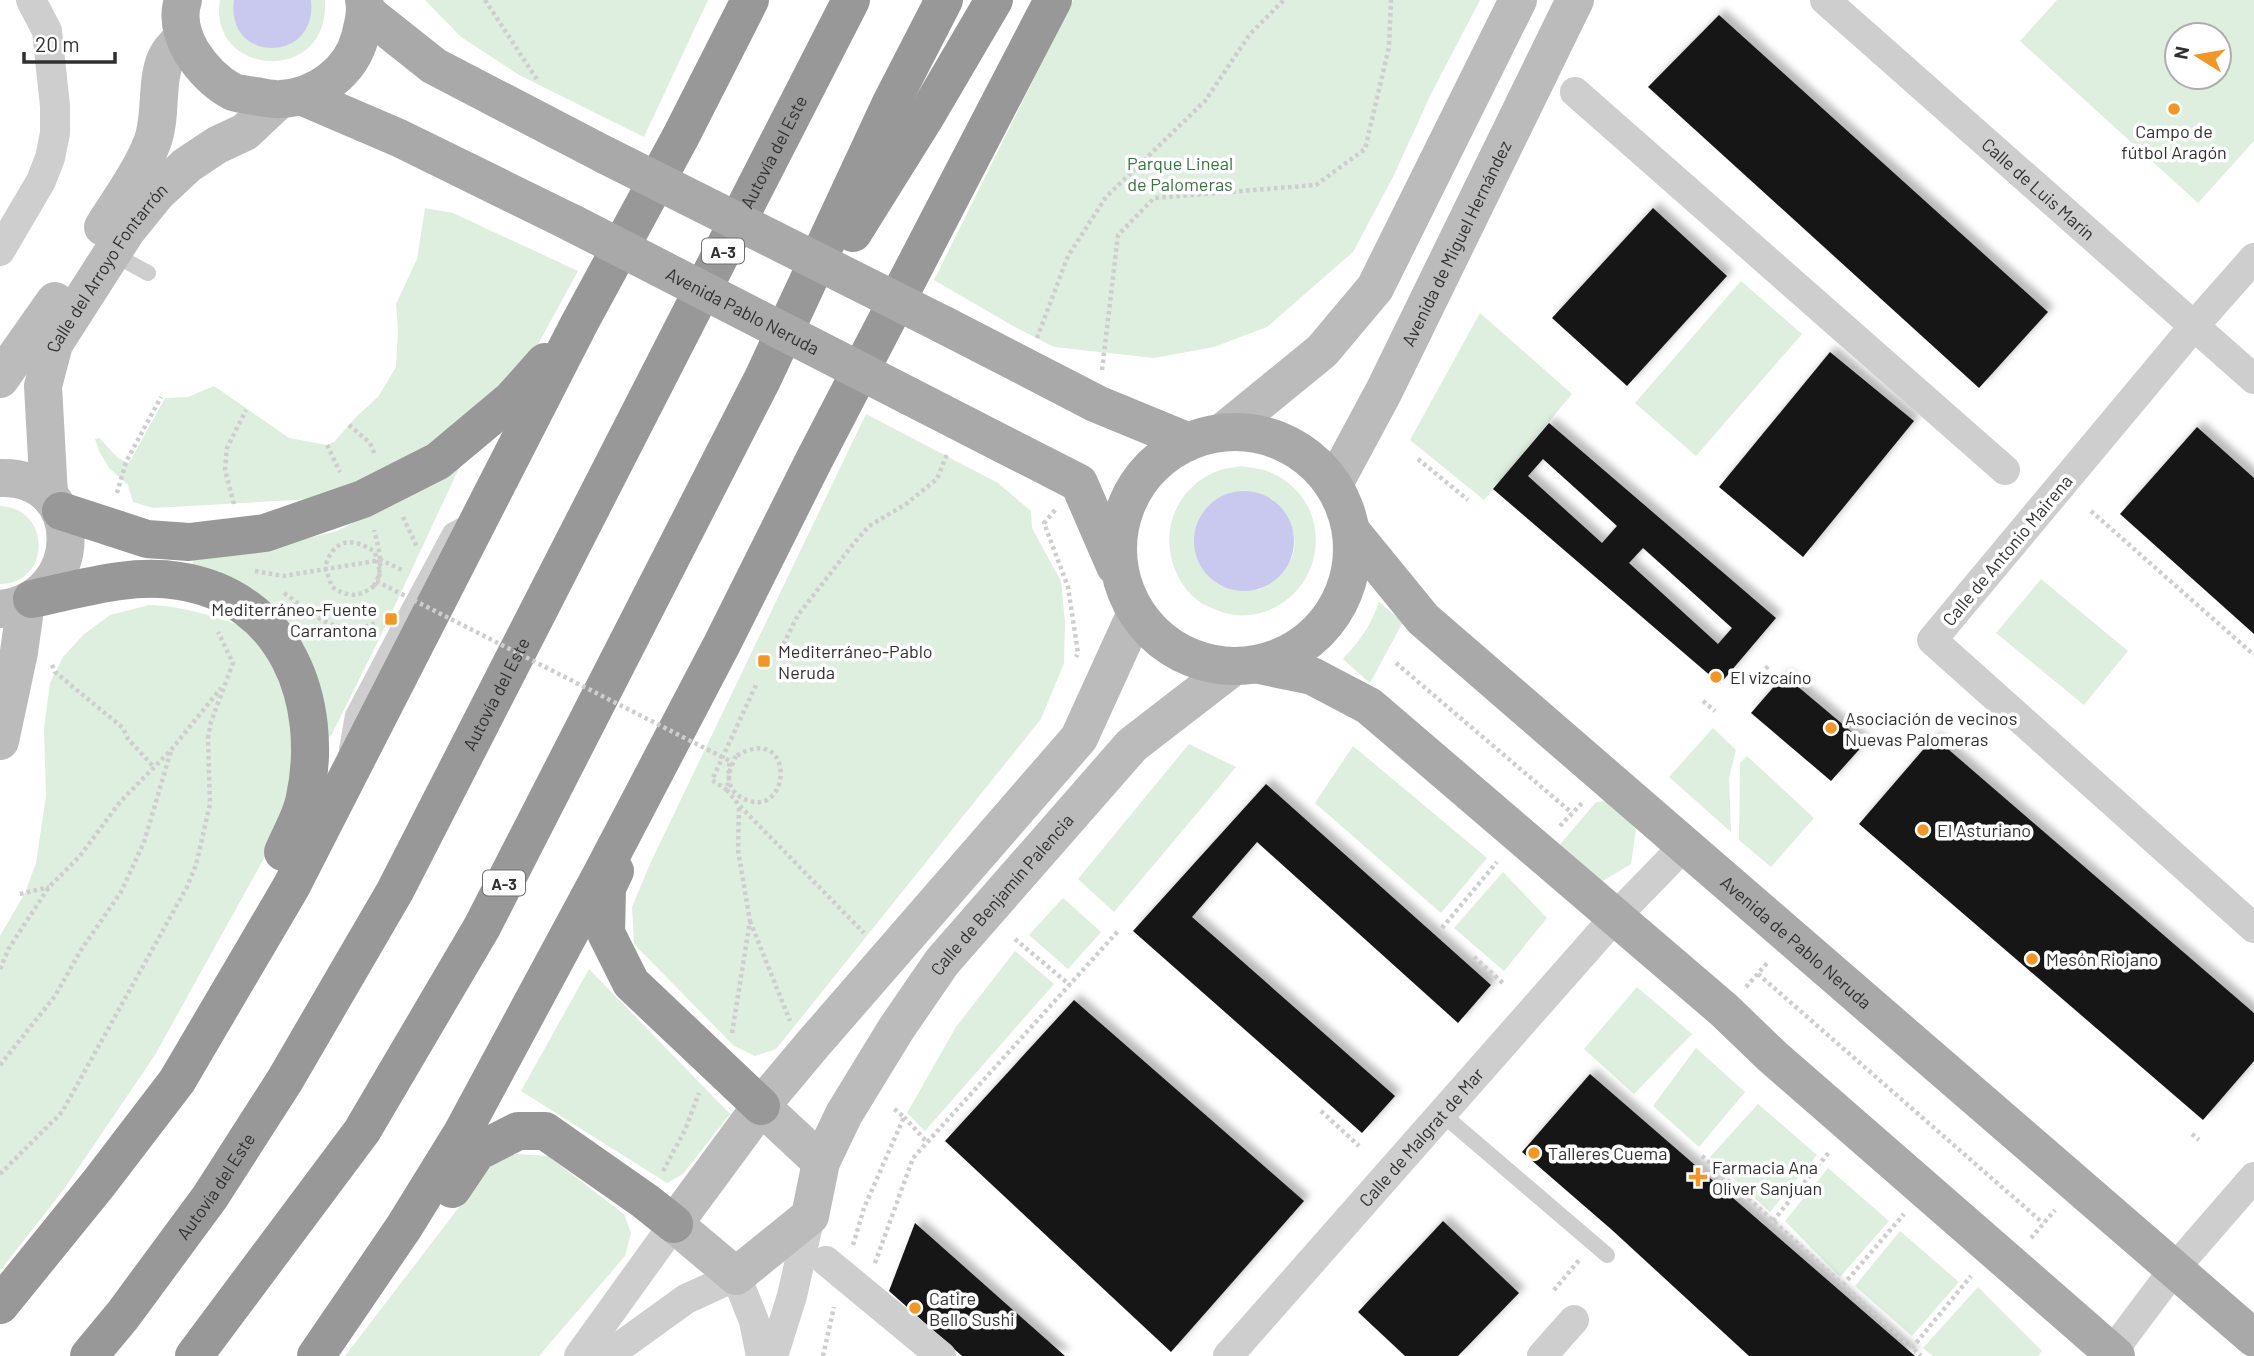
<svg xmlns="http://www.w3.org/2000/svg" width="2254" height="1356" viewBox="0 0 2254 1356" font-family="Barlow,sans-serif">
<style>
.green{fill:#deeedf;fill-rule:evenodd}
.water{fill:#c9c9ef}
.building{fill:#181818;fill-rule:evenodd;filter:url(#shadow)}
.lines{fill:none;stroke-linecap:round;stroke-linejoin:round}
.path{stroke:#cecece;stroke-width:4.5;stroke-dasharray:3.5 3.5;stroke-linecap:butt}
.lane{stroke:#cecece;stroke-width:16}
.street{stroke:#cecece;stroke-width:30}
.secondary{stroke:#bbb;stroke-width:38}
.primary{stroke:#a9a9a9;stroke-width:38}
.highway{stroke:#989898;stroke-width:38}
.path-bridge{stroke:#cecece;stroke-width:4.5;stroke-dasharray:3.5 3.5;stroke-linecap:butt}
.primary-bridge{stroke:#a9a9a9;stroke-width:38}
.poi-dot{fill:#f29628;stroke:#fff;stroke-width:2.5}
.labels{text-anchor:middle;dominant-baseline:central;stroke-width:7;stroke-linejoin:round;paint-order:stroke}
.shield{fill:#fff;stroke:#6f6f6f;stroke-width:2}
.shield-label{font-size:16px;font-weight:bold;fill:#313131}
.poi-label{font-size:18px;fill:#313131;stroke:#fff;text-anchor:start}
.street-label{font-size:18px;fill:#313131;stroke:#fff}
.park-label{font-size:18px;fill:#3a7042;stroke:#fff}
</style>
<defs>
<filter id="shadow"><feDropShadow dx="6" dy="-6" stdDeviation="3.5" flood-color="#0004"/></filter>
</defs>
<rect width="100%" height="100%" fill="#fff"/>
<g class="green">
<path d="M220,0H325C330,87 207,76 220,0Z"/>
<path d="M425,0H708L644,137L519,75L461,37Z"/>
<path d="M1073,0H1480L1432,92L1393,177L1353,252L1267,327L1214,347L1154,358L1054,347L1013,326L934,280Z"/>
<path d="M2057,0H2254V141L2198,203L2020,41ZM2219,35V77H2177V35Z"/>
<path d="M425,208L453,213L578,271L524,370L429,448L332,498L153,508L133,502L128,485L109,468L99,451L95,439L99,438C109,447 116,460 129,463L165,398L188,397L214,386L289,438L327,445L334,442L357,416L378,397L396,367L398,331L396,304L417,259Z"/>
<path d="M1741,281L1802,334L1696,456L1635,403Z"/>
<path d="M1480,313L1572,394L1484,500L1410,440Z"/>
<path d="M866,414L998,483L1031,511L1032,528L1061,581L1065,622L1064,663L1041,719L776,1049L755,1056L734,1046L634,944L632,907L650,864Z"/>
<path d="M461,464L383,631L332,734L321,745L322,714L192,571L193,557L239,555L337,531L415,492Z"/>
<path d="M1241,466C1250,468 1260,468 1267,471C1334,496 1331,589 1264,612C1251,616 1236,617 1222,612C1207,607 1193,600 1184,586C1156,546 1169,492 1215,472C1223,468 1233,468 1241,466ZM1271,498C1307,530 1301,570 1258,590L1201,567C1191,543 1194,526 1209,505Z"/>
<path d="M0,506C52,508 51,584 0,584Z"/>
<path d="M2041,579L2128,651L2084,705L1996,633Z"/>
<path d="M1379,602L1403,622L1370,683L1343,659C1360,641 1371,625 1379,602Z"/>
<path d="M149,605C187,606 221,619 257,631L302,736L278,833L155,1055L64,1189L0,1271V936L25,893L36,863L46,796L44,729L50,683L63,657L83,635L110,615Z"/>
<path d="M1713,728L1736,750L1729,778L1731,832L1669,777Z"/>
<path d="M1189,744L1236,767L1114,912L1078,879Z"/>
<path d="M1353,746L1487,858L1441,913L1315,803Z"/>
<path d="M1747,756L1814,818L1771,867L1739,840L1740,763Z"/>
<path d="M1608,801L1636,829L1631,864L1598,884L1557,848L1596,802Z"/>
<path d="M1503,872L1547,918L1504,971L1454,928Z"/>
<path d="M1063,898L1101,932L1068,969L1029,935Z"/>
<path d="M1015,951L1054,984L925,1131L907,1113L956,1027Z"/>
<path d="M589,969L730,1114L683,1174L667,1183L521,1091Z"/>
<path d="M1637,987L1692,1034L1634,1094L1584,1049Z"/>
<path d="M1696,1048L1745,1092L1699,1147L1653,1106Z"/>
<path d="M1758,1104L1817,1155L1770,1212L1710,1157Z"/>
<path d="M517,1154L548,1156L624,1214L631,1233L625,1256L539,1356H345L486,1172L498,1159Z"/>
<path d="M1828,1168L1889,1221L1840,1277L1785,1221Z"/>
<path d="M1900,1231L1959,1282L1912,1336L1855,1286Z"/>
<path d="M1978,1287L2042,1351L2038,1356H1933L1923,1348Z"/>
</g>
<g class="water">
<path d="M234,0H311C318,64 225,64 234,0Z"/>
<circle cx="1244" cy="541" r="50"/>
</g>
<g class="building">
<path d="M1719,15L2048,312L1979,388L1648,87Z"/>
<path d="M1653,208L1727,276L1627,386L1552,318Z"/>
<path d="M1830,352L1914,421L1803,557L1719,487Z"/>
<path d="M1549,423L1776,618L1720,684L1493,489ZM1543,459L1617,526L1602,543L1528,476ZM1643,548L1732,628L1718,644L1629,563Z"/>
<path d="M2197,427L2254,478V634L2120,514Z"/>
<path d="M1784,675L1865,743L1831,781L1751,713Z"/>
<path d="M1934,737L2254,1013V1061L2203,1120L1859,824Z"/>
<path d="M1266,784L1491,985L1458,1023L1257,842L1192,917L1395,1096L1362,1133L1133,931Z"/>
<path d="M1074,1000L1304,1201L1171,1352L945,1141Z"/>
<path d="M1590,1074L1680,1152L1915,1356H1749L1612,1230L1522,1152Z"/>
<path d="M1443,1221L1519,1293L1458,1356H1405L1358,1312Z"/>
<path d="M915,1223L1065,1356H962L889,1291Z"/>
</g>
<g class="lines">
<g class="path">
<path d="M485,0L538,81"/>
<path d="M1037,338L1068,256L1106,197L1205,101L1250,34L1284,0"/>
<path d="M1102,370L1118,235L1154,198L1316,185L1365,149L1389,47L1391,0"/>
<path d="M349,425L370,443L375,455"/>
<path d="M327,445L340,472"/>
<path d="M1418,459L1468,500"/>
<path d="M117,493L126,462L161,397"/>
<path d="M234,504L225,470L227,448L246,410"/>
<path d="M1055,510L1044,523L1068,587L1078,653L1076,657"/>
<path d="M2091,511L2254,655"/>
<path d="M403,517L417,547"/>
<path d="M255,571L283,576L381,560L404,571"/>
<path d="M374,586C385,568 379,549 374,530"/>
<path d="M284,593C314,614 335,639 376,623"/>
<path d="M777,647L783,645L798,615L854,543L869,526L906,504L937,479L947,454"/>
<path d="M1396,663L1572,813"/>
<path d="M52,665L55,672L123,728L128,739L154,767"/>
<path d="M1761,674L1770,664"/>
<path d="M1703,701L1715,711"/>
<path d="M736,756L730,770L727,790L739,805L864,933"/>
<path d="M727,790L712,780L757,683"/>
<path d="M1560,826L1583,802"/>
<path d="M20,894L49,887"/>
<path d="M750,921L790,1021"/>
<path d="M1442,928L1497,862"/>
<path d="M1015,939L1070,985"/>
<path d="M1474,957L1505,985"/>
<path d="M0,969L9,948L49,887L80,856L120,802L171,750L221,688"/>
<path d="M1758,974L2043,1223"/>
<path d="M1746,987L1768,962"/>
<path d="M732,1033L750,921L738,850L739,805"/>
<path d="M0,1065L55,996L81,950L121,892L144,842L171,751"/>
<path d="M1321,1111L1359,1146"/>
<path d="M904,1117L927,1142"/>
<path d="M2192,1134L2199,1140"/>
<path d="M1702,1156L1921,1356"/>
<path d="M663,1171L685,1130L699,1093"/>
<path d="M0,1174L62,1112L187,887L196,865L210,804L208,738L211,722L233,663L218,632"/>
<path d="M1773,1221L1830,1151"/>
<path d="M2031,1238L2055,1210"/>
<path d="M853,1245L864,1208L904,1117L892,1107"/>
<path d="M875,1263L913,1158L1119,930"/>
<path d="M1843,1285L1904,1214"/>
<path d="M1554,1290L1580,1259"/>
<path d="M1912,1348L1971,1276"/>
<path d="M823,1356L834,1307"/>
</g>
<g class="lane">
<path d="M111,253L148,273"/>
<path d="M347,749L353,715L401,624L451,531L470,521"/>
<path d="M1441,1113L1607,1255"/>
</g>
<g class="street">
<path id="s1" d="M1825,0L2254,379"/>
<path d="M1575,92L2005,470"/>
<path d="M0,251L41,181L50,158L55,133V106L47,31L31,0"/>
<path d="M2254,258L2194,326L1932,640L2254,928"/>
<path d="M826,1261L941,1356"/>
<path d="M579,1356L674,1224"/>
<path d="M607,1356L686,1299L736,1276L754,1321L761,1356"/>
<path d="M773,1356L792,1296L810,1216"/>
<path id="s2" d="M1228,1356L1616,916L1684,846"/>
<path d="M1542,1356L1574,1320"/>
<path d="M2109,1356L2175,1268L2254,1177"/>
</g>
<g class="secondary">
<path d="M103,227C120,200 140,173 152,143C163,115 154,76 169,53C173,47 179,42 183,37"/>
<path d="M0,379L55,301"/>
<path d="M1224,431L1322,351L1375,288L1518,0"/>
<path d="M0,478C88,475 87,600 0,609"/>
<path id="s3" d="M1334,484L1384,391L1575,0"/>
<path id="s4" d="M49,495L43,386L54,344L127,230L157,193L187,165L217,145L245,132L279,100"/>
<path id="s5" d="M1136,613L1079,738L813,1044L761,1106L674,1224L736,1276L810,1216L821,1162L844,1114L896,1029L942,962L1132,745L1233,667"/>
<path d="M0,741L19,652L26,602"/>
<path d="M761,1106L821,1162"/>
</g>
<g class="primary">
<path d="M183,0C177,18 182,35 191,51C201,67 216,83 233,92C240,94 248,95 254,96C263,97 273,100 281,99C317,97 351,72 360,37C363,24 367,13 364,0"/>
<path d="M366,12L434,66L605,155"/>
<path d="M301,96L399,138L572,223"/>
<path d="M944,325L1097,404L1187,441"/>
<path d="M909,396L1079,483L1115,566"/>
<circle cx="1235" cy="549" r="117"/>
<path id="s6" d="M1352,532L1423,619L2254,1338"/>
<path d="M1259,665L1312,676L1369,706L1724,1010L1773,1057L2116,1356"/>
</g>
<g class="highway">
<path d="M853,233L926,116L994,0"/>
<path d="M61,511L147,539L189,542L265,533L363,499L438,461L512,399L545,362"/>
<path d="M32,599C80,589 130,573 179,581C286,597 325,702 305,797C302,816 290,835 283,852"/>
<path d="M615,871L607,888L606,933L631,983L761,1106"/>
<path d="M452,1189L477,1152L518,1131H545L645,1201L674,1224"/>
<path d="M0,1305L99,1183L177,1081L291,887L579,324L681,136L750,0"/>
<path id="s7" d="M89,1356L123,1315L210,1197L285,1080L395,891L851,0"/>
<path d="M194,1356L362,1131L482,927L763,378L890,105L944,0"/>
<path d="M316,1356L404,1227L462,1133L601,875L722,644L813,462L1053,0"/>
</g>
<path class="path-bridge" d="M374,586C358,598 348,597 332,587L325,567C333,539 352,536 375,552L380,572L378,582L730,761C728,774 727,788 739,796C791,829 799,719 736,756"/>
<g class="primary-bridge">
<path d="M605,155L944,325"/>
<path id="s8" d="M572,223L909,396"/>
</g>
</g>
<g class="poi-dot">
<circle cx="2174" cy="109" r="7"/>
<rect x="384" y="612" width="14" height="14" rx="3.5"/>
<rect x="757" y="654" width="14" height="14" rx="3.5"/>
<circle cx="1716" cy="677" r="7"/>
<circle cx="1831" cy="728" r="7"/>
<circle cx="1923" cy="830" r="7"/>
<circle cx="2032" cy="959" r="7"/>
<circle cx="1534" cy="1153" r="7"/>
<path d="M1694.5 1166.5h7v7h7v7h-7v7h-7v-7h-7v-7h7z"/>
<circle cx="915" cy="1308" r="7"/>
</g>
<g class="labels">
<g class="shield">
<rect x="702" y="238.5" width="42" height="25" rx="5"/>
<rect x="483" y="870.5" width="42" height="25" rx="5"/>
</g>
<g class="shield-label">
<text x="723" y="251">A-3</text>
<text x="504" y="883">A-3</text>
</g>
<g class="poi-label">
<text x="2174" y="131" text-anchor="middle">Campo de<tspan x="2174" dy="21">fútbol Aragón</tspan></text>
<text x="377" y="609" text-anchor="end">Mediterráneo-Fuente<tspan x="377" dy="21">Carrantona</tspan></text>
<text x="778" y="651">Mediterráneo-Pablo<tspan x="778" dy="21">Neruda</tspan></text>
<text x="1730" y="677">El vizcaíno</text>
<text x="1845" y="718">Asociación de vecinos<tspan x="1845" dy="21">Nuevas Palomeras</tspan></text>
<text x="1937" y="830">El Asturiano</text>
<text x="2046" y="959">Mesón Riojano</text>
<text x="1548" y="1153">Talleres Cuema</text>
<text x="1712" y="1167">Farmacia Ana<tspan x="1712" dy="21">Oliver Sanjuan</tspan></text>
<text x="929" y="1298">Catire<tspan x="929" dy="21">Bello Sushi</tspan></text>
</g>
<g class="street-label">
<text stroke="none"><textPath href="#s7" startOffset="1388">Autovía del Este</textPath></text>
<text stroke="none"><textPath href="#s1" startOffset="285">Calle de Luis Marín</textPath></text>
<text stroke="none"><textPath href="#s3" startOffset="270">Avenida de Miguel Hernández</textPath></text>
<text stroke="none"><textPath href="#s4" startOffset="245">Calle del Arroyo Fontarrón</textPath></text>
<text stroke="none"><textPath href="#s8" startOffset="192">Avenida Pablo Neruda</textPath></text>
<text transform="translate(2007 550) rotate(-50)">Calle de Antonio Mairena</text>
<text stroke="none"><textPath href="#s7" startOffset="779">Autovía del Este</textPath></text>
<text stroke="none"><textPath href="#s5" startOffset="1326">Calle de Benjamín Palencia</textPath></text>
<text stroke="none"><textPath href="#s6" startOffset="606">Avenida de Pablo Neruda</textPath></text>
<text stroke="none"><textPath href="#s2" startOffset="292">Calle de Malgrat de Mar</textPath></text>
<text stroke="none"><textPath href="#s7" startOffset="212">Autovía del Este</textPath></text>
</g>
<g class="park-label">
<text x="1180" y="163">Parque Lineal<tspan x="1180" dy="21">de Palomeras</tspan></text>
</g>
</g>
<g transform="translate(2198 56) rotate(281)"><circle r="33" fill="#ffffff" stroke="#adadad" stroke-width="2"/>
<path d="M0-5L12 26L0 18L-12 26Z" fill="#f29628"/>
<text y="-10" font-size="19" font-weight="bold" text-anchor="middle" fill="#313131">N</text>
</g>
<path d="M24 52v10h91v-10" fill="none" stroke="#313131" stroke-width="3.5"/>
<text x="35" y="52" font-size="21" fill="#313131" stroke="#ffffff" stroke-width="5" paint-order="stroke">20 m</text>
</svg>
